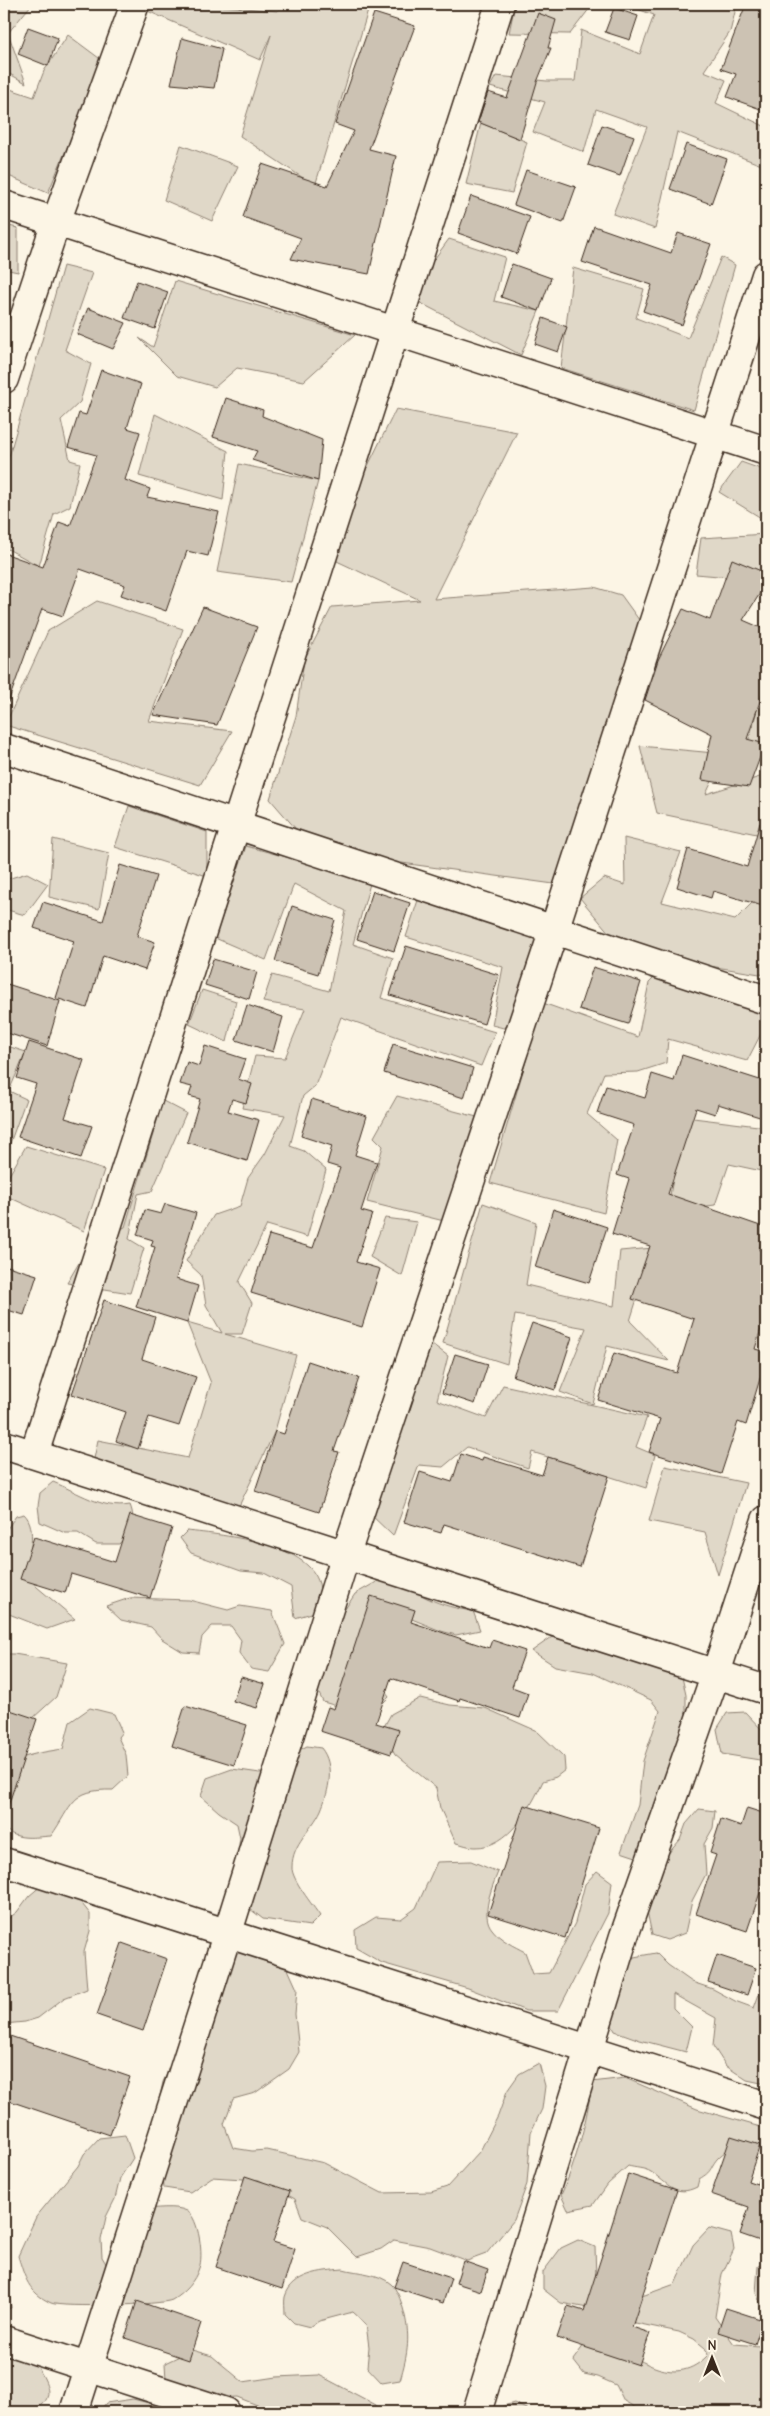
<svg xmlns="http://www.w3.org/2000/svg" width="770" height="2416" viewBox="0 0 770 2416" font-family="'Comic Neue',sans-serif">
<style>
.green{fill:#e0d8c8;stroke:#8e8173}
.building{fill:#ccc2b3;stroke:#3b2a1e}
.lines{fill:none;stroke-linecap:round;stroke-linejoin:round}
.minor-casing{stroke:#3b2a1e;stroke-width:31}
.minor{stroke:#fcf5e5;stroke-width:28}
</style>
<rect width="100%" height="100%" fill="#fcf5e5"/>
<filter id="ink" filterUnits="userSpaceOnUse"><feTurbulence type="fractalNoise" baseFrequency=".02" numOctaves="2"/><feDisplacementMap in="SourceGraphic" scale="10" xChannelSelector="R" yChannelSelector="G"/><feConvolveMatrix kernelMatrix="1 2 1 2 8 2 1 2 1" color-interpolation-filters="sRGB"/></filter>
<g filter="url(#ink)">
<g class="green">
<path d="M4,4H32L8,33L26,83L4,71Z"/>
<path d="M147,4H223V6L278,11L281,4H370L315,186L240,136L271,35L260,60L143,9Z"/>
<path d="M515,4H593L570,34L509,33Z"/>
<path d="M623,4H737L730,32L704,71L726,80L716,103L766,127L764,166L677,132L655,229L613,214L647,127L596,109L584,152L533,132L545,102L490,87L496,76L547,81H575L581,30L640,54L654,15Z"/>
<path d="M68,35L103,61L48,193L4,174V87L34,97L44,71Z"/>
<path d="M481,123L527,142L512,193L466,184Z"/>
<path d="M181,145L238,166L212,221L164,200Z"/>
<path d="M4,225L18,228V272L4,269Z"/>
<path d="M449,239L505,257L494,301L539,311L521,355L407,296Z"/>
<path d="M721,257L735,265L694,410L561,368L573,268L644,289L636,318L688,338Z"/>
<path d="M63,266L92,273L65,350L91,364L80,402L61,420L70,460L80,463L70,506L54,514L39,566L4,547V474Z"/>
<path d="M175,281L355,335L304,381L237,368L215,387L177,376L139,338L153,347Z"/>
<path d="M396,409L517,432L434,599L594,587L621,595L642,624L561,885L315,851L270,799L296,716L304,660L332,607L420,600L324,555Z"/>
<path d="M155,414L228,451L223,500L139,476Z"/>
<path d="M741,462L766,471V521L719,492Z"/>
<path d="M239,464L318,481L291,582L217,572Z"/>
<path d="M766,534V570L763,580L696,574L701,538Z"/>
<path d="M97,601L183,629L149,721L232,731L200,785L5,725L48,631Z"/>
<path d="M766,679V762L744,756Z"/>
<path d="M640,746L725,754L706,794L766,775V836L657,813Z"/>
<path d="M129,806L207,832V876L115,847Z"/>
<path d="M624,838L681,852L662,902L735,920L759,896L766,899V975L684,962L610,934L580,898L604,878L625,885Z"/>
<path d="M53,839L109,853L99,909L49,897Z"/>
<path d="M246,846L371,880L353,944L393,958L381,998L495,1032L481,1066L341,1017L315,1086L303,1096L290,1146L304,1151L326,1170L307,1237L267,1225L239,1282L252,1303L242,1334H225L296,1355L275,1431L239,1506L89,1482L98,1440L188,1458L211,1383L187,1323L222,1333L206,1305L201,1275L186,1261L214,1215L240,1206L248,1178L265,1154L285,1115L242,1108L255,1056L285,1058L305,1009L263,1002L272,975L329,991L346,911L294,884L266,960L215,938Z"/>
<path d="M27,873L48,884L25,915L4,909V880Z"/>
<path d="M419,897L540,941L515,1031L492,1025L503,967L406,937Z"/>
<path d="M655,977L766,1014V1024L747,1061L668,1039L666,1063L638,1072L604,1073L587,1114L617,1140L604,1213L490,1183L543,1003L638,1037L649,983Z"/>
<path d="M202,990L236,1001L227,1042L189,1024Z"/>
<path d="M4,1045L26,1052L9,1091L26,1099L9,1146L4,1145Z"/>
<path d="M397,1096L477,1117L444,1221L367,1202L383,1146L374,1137Z"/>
<path d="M163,1101L186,1113L152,1191L138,1194L129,1239L144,1248L130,1293L67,1283L92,1241L125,1227Z"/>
<path d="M685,1117L766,1127V1172L729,1164L715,1205L691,1208L661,1242Z"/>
<path d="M26,1146L104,1170L84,1231L4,1195V1184Z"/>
<path d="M483,1203L536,1222L526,1285L614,1306L620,1251L653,1248L630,1321L669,1361L607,1346L593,1404L560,1392L586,1328L515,1315L507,1364L443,1343Z"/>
<path d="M385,1218L417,1222L402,1276L370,1257Z"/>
<path d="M432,1344L448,1356L437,1400L486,1418L503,1385L647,1417L636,1447L655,1455L646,1488L532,1452L528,1468L467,1447L443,1467L419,1465L393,1536L369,1513Z"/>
<path d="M665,1466L746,1483L718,1575L705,1532L649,1521Z"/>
<path d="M53,1482C78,1492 102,1510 130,1505C137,1522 130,1532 119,1544H96L78,1533H65L40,1522L38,1506L40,1493Z"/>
<path d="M24,1514C38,1527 29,1558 25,1574L37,1587L75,1619L47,1629L4,1612V1533L16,1516Z"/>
<path d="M187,1531C223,1535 315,1543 320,1589C321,1596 316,1606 315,1612L295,1618L291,1587L264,1573L241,1571L191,1553L180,1538Z"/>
<path d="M380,1580C407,1580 405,1587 427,1598C442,1605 457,1609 473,1611L480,1630L456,1635L441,1631L402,1615L380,1685L389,1697L375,1711L344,1708L323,1702L311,1677L343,1612L355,1594Z"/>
<path d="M130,1598L189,1600L228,1610L240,1606L272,1611L285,1644L269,1672L251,1669L239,1653L241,1640L231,1626H212L202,1637L199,1653L183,1652L162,1639L151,1627L121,1620L106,1606Z"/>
<path d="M552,1637H589L680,1668L686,1695V1715L681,1747L652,1842L636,1857L621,1852L638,1805L643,1761L660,1711L651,1700L593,1673L555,1666L532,1651Z"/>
<path d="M4,1654H14L67,1663L56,1697L33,1718L4,1717Z"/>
<path d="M420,1698L450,1705L485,1708L537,1731L564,1757L565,1770L556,1777L543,1781C531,1807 509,1848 475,1847C468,1847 462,1844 456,1843L440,1808L436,1788L395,1754L382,1730L391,1714Z"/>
<path d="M90,1708L114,1714L122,1732L118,1737L126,1755L128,1776L113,1790C70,1789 73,1805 51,1836C35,1837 16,1841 4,1828V1769C17,1755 44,1752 63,1749L70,1722Z"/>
<path d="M745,1712L766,1734V1761L722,1754L717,1729L727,1713Z"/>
<path d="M307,1746L321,1748C335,1765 329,1791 321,1810C312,1830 292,1843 292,1867C291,1879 313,1905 320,1916L310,1926L263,1919L237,1899L234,1875L240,1838L237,1824L219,1812L201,1796L207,1778L232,1769L267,1774L282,1759Z"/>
<path d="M699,1809L715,1811L713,1828L704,1844L706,1874L692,1901L685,1933L667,1940L652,1935L647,1911L666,1856L680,1840L686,1824Z"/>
<path d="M471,1861L498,1872C492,1887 480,1915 492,1929C500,1940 514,1946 525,1952L533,1974L549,1973L575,1923L585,1884L597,1871L612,1882L608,1913L558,2011H526L468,1988L382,1963L356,1948L355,1930L376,1917L401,1919L416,1908L437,1862Z"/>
<path d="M48,1880L64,1881L90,1914V1931L84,1952L87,1989L64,1998L38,2018L25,2022L4,2024V1922L17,1912L29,1896Z"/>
<path d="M246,1942L283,1958L297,1989L295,2014L299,2052L289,2069L255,2093L233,2099L224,2124L233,2148L252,2151L267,2150L324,2163L382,2193L431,2192L447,2187L480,2151L498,2116L507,2091L519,2074L539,2063L545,2086L542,2109L531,2132L527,2184L514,2220L486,2254L467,2261L430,2247L394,2240L381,2249L357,2257L327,2227L302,2217L295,2199L259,2180L212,2177L190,2192L164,2188L162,2158L155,2118L163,2082L226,1952Z"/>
<path d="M656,1953L668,1965L692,1982L713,1989L735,2001L754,2008L766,1975V2084L747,2080L726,2066L713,2046L716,2018L673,1994V2008L692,2027L686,2052L640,2040L615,2031L606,2014L621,1972L634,1957Z"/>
<path d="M625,2078L697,2109L764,2128L761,2146C743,2145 731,2144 717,2159C709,2169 713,2171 699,2179L697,2187C675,2198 668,2183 651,2172C645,2168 635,2168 628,2166L608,2184L593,2205L568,2210L561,2195C577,2160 587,2121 592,2082Z"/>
<path d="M125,2135L133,2158L120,2178L115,2199L106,2217L101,2240L102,2257L113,2275C114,2253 111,2211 142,2209C155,2209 175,2205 187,2211C199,2218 204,2257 199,2268C195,2281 184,2293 172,2300C162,2305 62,2308 51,2303C28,2292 25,2278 18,2256L36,2217L78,2166L84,2154L99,2138Z"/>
<path d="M709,2228L731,2234L734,2249L722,2274L715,2317L734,2344L760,2346L766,2317L756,2293L758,2266L766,2263V2405L764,2412H643L624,2401L616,2385L598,2377L584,2374L573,2360L584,2345L609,2341C640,2361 676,2389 708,2355L705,2348L694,2339L679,2332L621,2320L593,2309L561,2303L543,2289V2272L561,2248L578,2240L595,2247L596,2279L642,2296L675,2284L693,2245Z"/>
<path d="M343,2269C358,2273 379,2273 391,2284C397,2289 401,2301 403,2308C411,2336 408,2353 400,2380L382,2383L367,2367L369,2347L366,2324L353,2312L319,2321L310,2327L294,2323L285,2314C285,2309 284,2302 285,2297C292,2273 322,2271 343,2269Z"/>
<path d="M4,2290L9,2292L11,2308L4,2309Z"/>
<path d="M4,2346C12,2350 26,2353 33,2359C36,2362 39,2369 41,2373C62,2407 31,2414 4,2405Z"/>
<path d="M192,2350L212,2356L243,2382L276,2377L319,2375L376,2405L377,2412H290L262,2407L237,2397L215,2398L166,2380L165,2363Z"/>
<path d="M133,2399L184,2412H99L106,2403Z"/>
<path d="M514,2403L528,2410V2412H492L493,2409Z"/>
</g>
<g class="building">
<path d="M746,4L766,9V111L727,97L736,74L721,69Z"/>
<path d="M614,8L638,16L630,40L605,32Z"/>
<path d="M374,13L415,26L369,149L396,156L369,274L291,259L301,238L243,217L262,164L327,186L354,131L335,124Z"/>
<path d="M538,13L556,20L548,48H551L537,82L520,139L478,122L488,92L507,98Z"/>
<path d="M28,27L58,38L48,66L18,54Z"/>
<path d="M182,38L222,49L214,88L171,84Z"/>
<path d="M602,125L634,136L620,176L588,165Z"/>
<path d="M686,144L727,159L711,204L670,189Z"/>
<path d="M526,170L576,187L563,223L514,205Z"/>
<path d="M471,196L530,217L517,254L458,233Z"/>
<path d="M594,226L671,253L678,233L711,244L682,325L643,311L652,285L582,262Z"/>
<path d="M512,264L551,278L539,311L501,297Z"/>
<path d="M137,281L168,292L155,329L124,318Z"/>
<path d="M88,308L126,323L113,349L77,334Z"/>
<path d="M543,318L567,327L558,352L535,344Z"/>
<path d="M101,370L141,384L127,428L140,432L125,480L150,489L147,497L219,512L208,556L187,551L166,611L121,595L125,585L80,569L63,616L42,609L7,705L4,704V553L43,567L59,522L70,526L96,455L68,447L79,413L86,415Z"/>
<path d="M226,398L263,410L262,416L322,440L318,481L252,460L257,451L213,437Z"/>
<path d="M732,559L766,573V584L743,620L766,630V684L747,739L765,744L749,787L702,780L712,734L645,700L658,660L683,609L710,620Z"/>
<path d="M203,607L257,627L217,725L153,715Z"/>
<path d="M760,823L766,824V907L713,891L711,898L677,887L688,849L747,867Z"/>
<path d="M120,865L156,876L137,936L155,942L145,970L103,956L87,1008L56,998L74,941L34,928L43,902L103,921Z"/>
<path d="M373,891L410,903L394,951L357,939Z"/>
<path d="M292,906L335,920L318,974L275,961Z"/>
<path d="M406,946L499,975L484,1024L390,995Z"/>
<path d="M213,959L257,972L249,999L205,985Z"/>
<path d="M593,967L641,982L628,1024L579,1009Z"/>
<path d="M4,983L60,1001L47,1046L4,1032Z"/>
<path d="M247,1005L283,1017L273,1052L236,1040Z"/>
<path d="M29,1042L84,1060L65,1118L92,1126L81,1158L18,1137L36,1084L17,1078Z"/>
<path d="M393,1044L473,1068L464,1098L384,1073Z"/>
<path d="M205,1046L245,1059L238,1079L252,1084L246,1103L232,1099L228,1111L259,1120L247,1161L187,1142L200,1099L189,1096L192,1087L180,1084L187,1062L199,1066Z"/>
<path d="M682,1055L766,1082V1119L718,1104L715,1114L696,1108L668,1194L766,1228L759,1250L766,1252V1312L755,1349L766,1352V1359L746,1425L738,1422L721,1474L649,1452L660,1419L598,1400L614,1353L677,1373L694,1319L632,1299L650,1246L612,1234L629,1179L617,1175L634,1125L597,1113L606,1086L645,1098L652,1074L674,1081Z"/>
<path d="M312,1099L367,1116L355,1155L377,1162L361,1211L372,1214L356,1262L380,1269L362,1327L251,1293L269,1235L313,1248L340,1168L327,1164L332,1146L301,1136Z"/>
<path d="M165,1204L196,1213L176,1279L198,1286L187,1323L136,1307L155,1247L151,1246L153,1240L137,1235L145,1210L161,1214Z"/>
<path d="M553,1209L607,1227L589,1283L535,1267Z"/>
<path d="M4,1265L37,1275L24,1315L4,1309Z"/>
<path d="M104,1300L155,1317L142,1359L196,1377L179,1426L149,1417L138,1449L116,1441L126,1412L72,1394Z"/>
<path d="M532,1323L572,1337L555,1390L513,1376Z"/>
<path d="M455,1354L488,1364L475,1404L442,1393Z"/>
<path d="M308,1361L359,1378L334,1451L339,1452L319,1512L255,1491L275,1431L284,1434Z"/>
<path d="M461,1454L482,1461L483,1457L542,1475L548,1457L609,1476L580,1567L444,1524L441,1533L404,1522L420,1472L452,1482Z"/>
<path d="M130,1515L172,1528L150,1598L71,1574L65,1593L20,1579L34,1537L115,1562Z"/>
<path d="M371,1596L415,1610L411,1622L489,1648L492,1640L525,1651L512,1687L528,1693L520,1718L460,1698L459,1701L391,1678L376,1723L399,1730L391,1754L320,1731L328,1707L334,1709Z"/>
<path d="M241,1677L265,1684L257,1708L233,1701Z"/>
<path d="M185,1706L247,1725L234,1765L172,1746Z"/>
<path d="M4,1708L37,1719L8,1806L4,1805Z"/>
<path d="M524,1805L599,1828L565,1938L488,1914Z"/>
<path d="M747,1808L766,1814V1875L747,1931L696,1914L716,1855L710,1853L721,1819L741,1826Z"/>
<path d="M122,1943L167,1959L143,2031L97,2015Z"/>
<path d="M717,1955L756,1968L747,1995L708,1982Z"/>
<path d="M4,2034L130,2077L110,2135L4,2099Z"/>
<path d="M731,2136L760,2145L748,2181L757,2184L762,2168L766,2169V2243L740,2234L749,2207L711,2194Z"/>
<path d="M628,2174L677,2190L632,2327L650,2333L639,2365L557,2338L568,2306L584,2311Z"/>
<path d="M245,2176L290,2191L273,2242L295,2249L282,2289L216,2267Z"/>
<path d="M463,2261L488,2270L481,2291L456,2283Z"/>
<path d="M403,2262L451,2278L443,2303L394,2287Z"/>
<path d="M137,2301L201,2323L189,2360L125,2338Z"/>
<path d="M726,2308L763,2320L755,2344L718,2332Z"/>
</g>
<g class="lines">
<g class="minor-casing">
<g id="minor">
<path d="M4,205L766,451"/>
<path d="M4,379L56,222L135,4"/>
<path d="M4,748L766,1000"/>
<path d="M4,1445L766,1690"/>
<path d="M34,1454L500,4"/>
<path d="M4,1862L766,2106"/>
<path d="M4,2340L226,2412"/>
<path d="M74,2412L227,1935L346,1554L554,930L766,275"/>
<path d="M477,2412L624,1936L716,1673L766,1520"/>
</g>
</g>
<use href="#minor" class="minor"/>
</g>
</g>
<rect width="770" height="2416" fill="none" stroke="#fcf5e5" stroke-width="20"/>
<rect x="10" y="10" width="750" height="2396" fill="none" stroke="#3b2a1e" stroke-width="2" filter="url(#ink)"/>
<g transform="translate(712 2358)" stroke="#fcf5e5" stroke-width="4" paint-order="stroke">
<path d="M0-4L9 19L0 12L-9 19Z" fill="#3b2a1e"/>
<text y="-8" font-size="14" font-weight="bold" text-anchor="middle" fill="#3b2a1e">N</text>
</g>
</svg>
